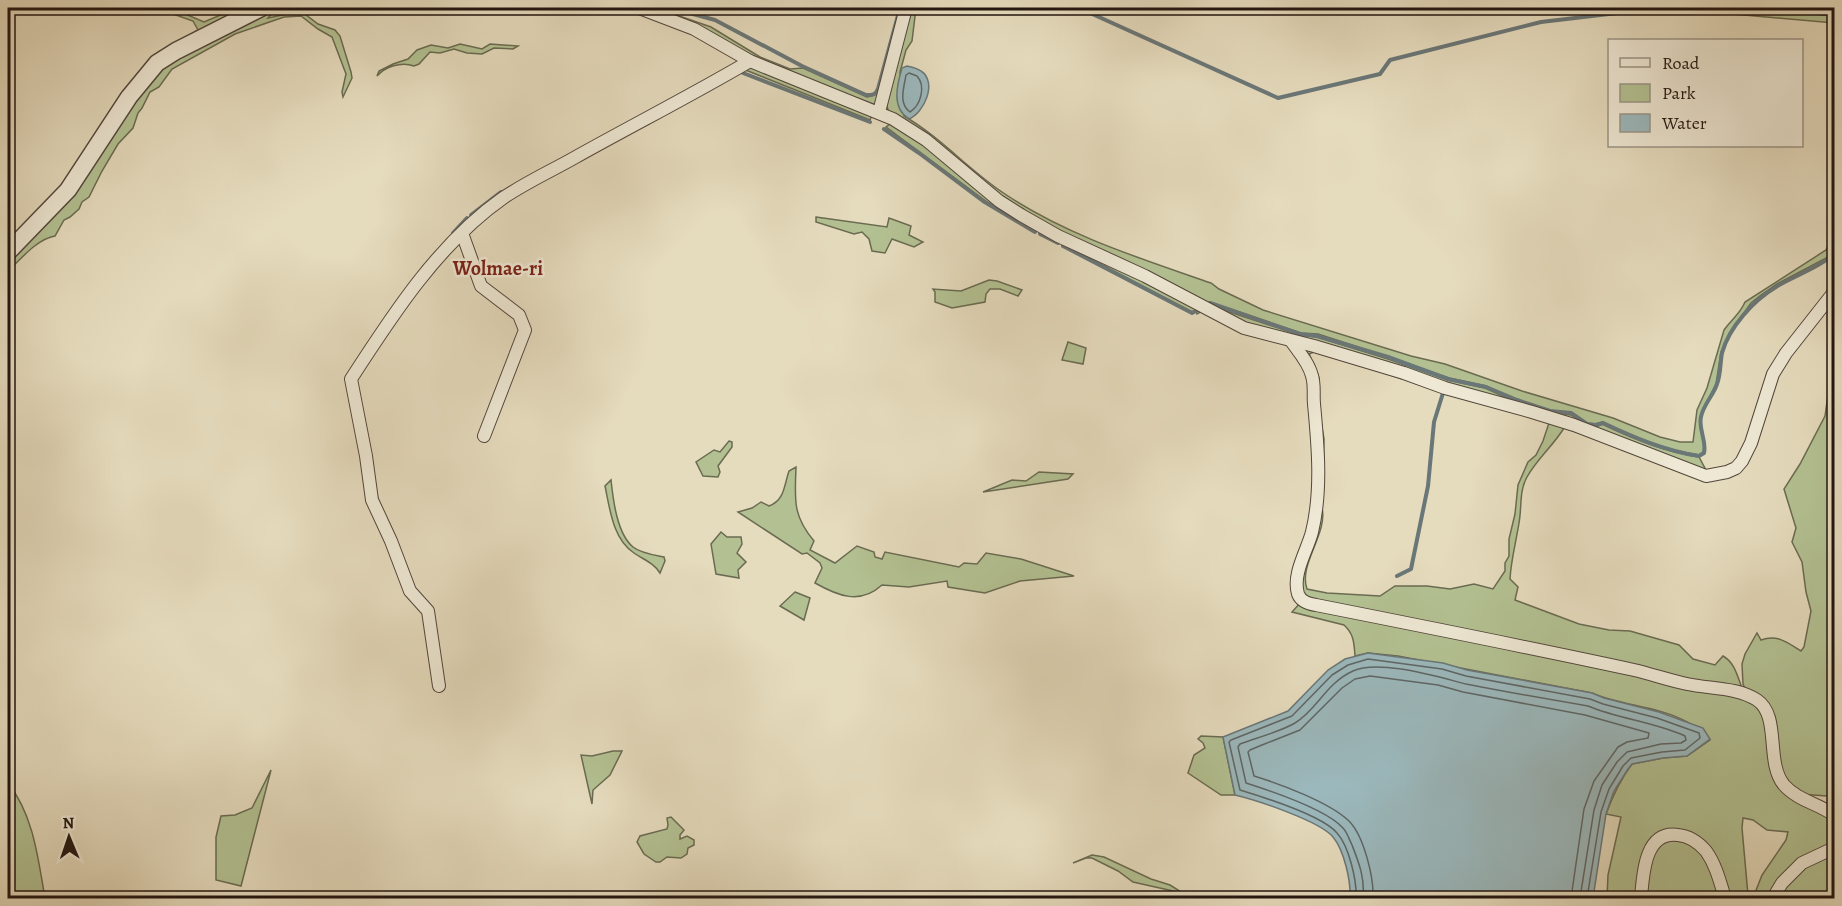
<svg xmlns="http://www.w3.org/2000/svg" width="1842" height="906" viewBox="0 0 1842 906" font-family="Alegreya,serif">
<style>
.green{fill:#b3c192;stroke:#6a6b52;stroke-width:1.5}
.water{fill:#9bb8bc;stroke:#6a7778;stroke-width:1.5}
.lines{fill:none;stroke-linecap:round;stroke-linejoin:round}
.shore{stroke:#5e6666;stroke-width:1.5}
.stream{stroke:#6a7778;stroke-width:4}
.minor-casing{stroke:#52463c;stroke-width:14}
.tertiary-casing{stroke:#52463c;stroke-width:19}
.minor{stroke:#eee8d4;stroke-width:12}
.tertiary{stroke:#eee8d4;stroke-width:16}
.labels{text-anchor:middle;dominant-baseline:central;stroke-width:5;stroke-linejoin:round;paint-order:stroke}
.quarter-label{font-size:20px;font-weight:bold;fill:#7a1f14;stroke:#eee8d4}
</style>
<rect width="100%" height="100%" fill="#e5dbbd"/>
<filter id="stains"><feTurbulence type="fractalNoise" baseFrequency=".00333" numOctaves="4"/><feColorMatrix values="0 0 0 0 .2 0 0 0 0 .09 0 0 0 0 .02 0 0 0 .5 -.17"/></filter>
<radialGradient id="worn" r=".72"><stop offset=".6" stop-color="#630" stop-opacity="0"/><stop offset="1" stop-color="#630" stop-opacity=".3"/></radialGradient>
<g class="green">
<path d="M156,8H171L204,22L237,8H253L185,38L198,30L193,21Z"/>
<path d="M269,8H277L268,18L301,11L318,24L335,30L340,36L351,72L352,78L343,97L342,92L346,74L332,37L318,29L301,16L284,17L235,34L172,69L159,87L150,92L142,108L138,113L133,128L118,144L102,171L89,197L82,202L79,209L70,217L64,220L55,236C37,239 21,259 8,271V256L158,69Z"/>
<path d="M643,8H656L711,27L760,57L790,69L803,68L867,97C873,96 877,95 879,89L876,105L754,61Z"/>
<path d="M909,8H916L912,41L906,50L900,72L904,116C940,137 968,169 1002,192C1065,235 1139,258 1211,283L1219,289L1263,310L1411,356L1445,364L1522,391L1613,418L1660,437L1680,442H1693L1697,410L1707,388L1724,330C1731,320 1740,314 1745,302L1826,250L1834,231V250L1832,255L1777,284L1761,295L1751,303L1729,334L1721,352L1716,384L1700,417L1704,447L1703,452L1699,455C1665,450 1632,437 1603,422L1595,424L1587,423L1571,413L1550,410L1517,400L1486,386L1449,378L1389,357L1318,334L1301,333L1210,302L1205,304L1300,335L1317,337L1388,359L1448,380L1485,388L1516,402L1550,412L1571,415L1586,425L1596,427L1602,424C1633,439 1665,452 1699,457L1707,472L1246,326L1023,212L889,114L886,102Z"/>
<path d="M1666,8H1761L1834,16V23Z"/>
<path d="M460,44L482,49L490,44L518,46L513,49L494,48L482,54L467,53L454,49L440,53L430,52L419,64L414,66C401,61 385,67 377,76L379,71L393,64L408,59L417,50L431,45L448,48Z"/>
<path d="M749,65L872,115L870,120L743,69Z"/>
<path d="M890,124L925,143L1037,227L1035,230L987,202L886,127Z"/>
<path d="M816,217L887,227L889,218L911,226L909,235L923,242L914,247L892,239L885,253L872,251L869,239L862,232L854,234L816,222Z"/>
<path d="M1066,242L1202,311L1197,314L1195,310L1192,312L1064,245Z"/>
<path d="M989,280L997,281L1022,290L1018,296L1000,289H990L986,294L985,302L952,308L935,302V292L933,289L961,291Z"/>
<path d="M1068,342L1086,348L1083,364L1062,360Z"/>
<path d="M1314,347L1442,393L1388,374L1314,352L1309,354L1319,378V410L1324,439L1322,508C1328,534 1298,564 1307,589L1327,593L1380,596L1395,586H1427L1450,589L1474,584L1493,589L1505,571V563L1509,556V539L1515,514L1518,485L1528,462L1536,455L1543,441L1550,420L1720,479L1564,428C1553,446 1537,459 1527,477C1519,491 1522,507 1519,523C1516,542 1511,560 1510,579L1518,587L1515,600L1579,624L1609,630L1630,631L1679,645L1693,659L1715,665L1723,656C1736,663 1738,680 1744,693L1306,601L1300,582L1321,442L1301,351Z"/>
<path d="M1834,383V794L1827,796L1799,794L1782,776L1773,724L1747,693L1743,684L1742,664L1745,654L1757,633L1761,640C1778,634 1788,643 1801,651L1804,647L1811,611L1806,592L1802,562L1792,542L1796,528L1784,489L1800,464L1825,416L1828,395Z"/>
<path d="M729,441L732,442V447L718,466L720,472L718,477L703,476L696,462L714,450L720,452Z"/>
<path d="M796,467C795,499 792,515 814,541L810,550L835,563L857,546L874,552L875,557L882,559L885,552L959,567L964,563L977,564L986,553L1021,559L1074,576L1020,581L985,593L948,587L947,581L909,587L882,585C860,605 838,596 815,583L822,568L820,563L807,553L802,554L738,512L752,508L761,502L769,506C785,500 784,485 789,471Z"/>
<path d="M1039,472L1073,474L1068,479L983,492L1012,480L1026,481Z"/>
<path d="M611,480C613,499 617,534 633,547C640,553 654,555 664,557L665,561L660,573C654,563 644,560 634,553C613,539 610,510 605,486Z"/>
<path d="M721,532L727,537H741L742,544L737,553L746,562L738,570L739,578L716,574L711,544Z"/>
<path d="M795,592L810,598L804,620L780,606Z"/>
<path d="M1301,602L1719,690L1760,704L1778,778L1834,818V846L1817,854L1771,898H1753L1762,875L1786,840L1788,832L1767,830L1753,820L1743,818L1742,828L1748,895L1750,898H1726L1700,843L1660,837L1640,898H1607L1608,875L1621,817L1606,814C1613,795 1620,780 1632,764L1663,758L1687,756L1710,740C1702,734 1695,727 1687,722C1659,706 1621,706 1592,693L1398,656L1368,653L1355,656C1354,643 1354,634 1344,625L1292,612Z"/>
<path d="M1201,736L1223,737L1235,795H1221L1188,773L1194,755L1205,748L1203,743L1198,739Z"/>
<path d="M613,751H622L610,775L593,790L592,804L581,755L592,756Z"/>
<path d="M271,770L241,886L216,880V837L221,816L235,815L252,808Z"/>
<path d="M8,783C34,816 38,859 45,898H8Z"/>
<path d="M671,817L684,830L680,835V839L687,836L694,840V845L688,848L687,854L681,858L667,857L660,862H656L644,854L637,842L640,836L667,829L668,825L667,818Z"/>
<path d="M1673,836L1703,852L1723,898H1644L1653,849Z"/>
<path d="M1834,851V898H1775L1803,865Z"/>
<path d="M1092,855L1104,857L1151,879L1170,885L1189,897L1173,891L1133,882L1118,871L1092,858H1086L1073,863Z"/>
</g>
<g class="water">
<path d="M907,66C911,67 917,68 921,71C938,82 924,113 909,119C891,108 897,85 902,68Z"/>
<path d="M1368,653L1443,663L1467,670L1592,693L1604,698L1659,712L1703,728L1710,739L1687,756L1663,758L1632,764L1628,769L1614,791L1606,814L1593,898H1350C1351,881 1344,850 1333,837C1320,821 1256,800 1235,795L1223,737L1288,711L1328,670L1345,659Z"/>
</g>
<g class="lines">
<g class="shore">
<path d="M909,73L917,76C926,86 921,105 910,112C898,103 904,88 906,75Z"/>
<path d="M1356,898C1357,881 1349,846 1337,833C1322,815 1263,797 1240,790L1229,742L1231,740L1292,716L1332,675L1348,665L1368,659L1442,669L1466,676L1590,699L1603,704L1657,718L1699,733L1700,738L1685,750L1662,752L1631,758L1623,766L1609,789L1601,812L1587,898"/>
<path d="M1363,898C1365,878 1359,863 1352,845C1349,839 1347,832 1343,828C1326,809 1271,791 1246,783L1238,747L1240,744C1256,738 1282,731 1295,723C1317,710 1326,683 1353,671C1379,659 1438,677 1466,684C1506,692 1547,699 1588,706C1619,719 1654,722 1685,736L1686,740L1681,743L1661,744L1627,752L1617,762L1602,785L1594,810L1580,898"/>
<path d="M1373,898C1374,878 1364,836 1349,821C1329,802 1280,784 1254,776L1248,752L1250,750L1262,745L1300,730L1342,688L1355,679L1370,676L1438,685L1463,692L1585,715L1649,733L1648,738L1627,742L1618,747L1594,781L1584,809L1571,898"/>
</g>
<g class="stream">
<path d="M671,8L715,20L802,66L866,95C872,95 876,95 878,89L900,8"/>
<path d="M1079,8L1278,98L1380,74L1390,60L1541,22L1660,8"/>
<path d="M1774,8L1834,15"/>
<path d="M743,73L870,122"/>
<path d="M884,129L919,153L983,201L1035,232"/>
<path d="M471,215L501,192"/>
<path d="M453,233L467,218"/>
<path d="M1040,234L1058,243"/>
<path d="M1063,246L1192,313L1196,311"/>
<path d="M1207,304L1210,303L1300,334L1317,336L1388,357L1448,379L1486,387L1517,400L1550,411L1571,413L1587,424L1596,425L1603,423C1633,437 1665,451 1699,456L1704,453C1707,441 1698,429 1701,417C1703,405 1713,396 1717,384C1721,374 1720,363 1722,353C1729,327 1754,300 1776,287C1789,278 1828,264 1834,252"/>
<path d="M1397,576L1411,569L1428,486L1434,422L1443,393"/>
</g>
<g class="minor-casing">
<g id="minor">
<path d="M639,8L694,29L750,61L893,119L926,140L999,201L1021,215L1058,236L1145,276L1244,328L1314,346L1404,373L1445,388L1532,412L1574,425L1706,476L1727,472L1736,468L1742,461L1751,443L1773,374L1786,353L1834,292"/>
<path d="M879,112L906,8"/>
<path d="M462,233L481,286L519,315L525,330L484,436"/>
<path d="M1291,341C1299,352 1309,363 1312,376C1315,385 1313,395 1314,404C1318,446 1322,491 1312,532C1307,551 1292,574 1298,594C1301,602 1309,604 1316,605C1422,626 1528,647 1634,670C1651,674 1669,680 1687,684C1710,689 1737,687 1757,700C1781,716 1765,762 1784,785C1797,800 1819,804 1834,815"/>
<path d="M439,686L428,611L410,591L391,541L372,500L366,456L351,379C393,314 439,243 503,198C525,183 551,171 574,158C633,125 692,95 750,61"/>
<path d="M1641,898C1643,876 1644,830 1678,835C1689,836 1699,843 1706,851C1716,865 1720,882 1725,898"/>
<path d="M1773,898L1782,883L1802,863L1834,848"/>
</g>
</g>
<g class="tertiary-casing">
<path id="tertiary" d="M8,252L68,190L129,97L157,63L176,51L261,8"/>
</g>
<use href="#minor" class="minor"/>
<use href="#tertiary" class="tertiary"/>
</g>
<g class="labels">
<g class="quarter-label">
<text x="498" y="268">Wolmae-ri</text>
</g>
</g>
<rect width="1842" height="906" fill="none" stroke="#e5dbbd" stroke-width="30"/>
<rect x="9" y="9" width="1824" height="888" fill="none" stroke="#211511" stroke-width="3"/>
<rect x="15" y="15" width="1812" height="876" fill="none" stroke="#211511" stroke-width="1.5"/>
<rect x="1608" y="39" width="195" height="108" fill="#eee8d4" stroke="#9c9486" stroke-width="1.5"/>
<rect x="1620" y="58" width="30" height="9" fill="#eee8d4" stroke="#9c9486" stroke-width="1.5"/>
<text x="1662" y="69" font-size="18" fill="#211511">Road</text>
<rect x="1620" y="84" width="30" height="18" fill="#b3c192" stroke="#9c9486" stroke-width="1.5"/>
<text x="1662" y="99" font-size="18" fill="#211511">Park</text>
<rect x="1620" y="114" width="30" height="18" fill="#9bb8bc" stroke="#9c9486" stroke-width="1.5"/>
<text x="1662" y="129" font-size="18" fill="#211511">Water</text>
<g transform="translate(69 837) rotate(358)" stroke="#eee8d4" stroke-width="4.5" paint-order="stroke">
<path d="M0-4.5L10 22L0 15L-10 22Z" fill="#211511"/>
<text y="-9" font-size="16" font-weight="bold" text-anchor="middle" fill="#211511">N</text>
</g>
<rect width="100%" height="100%" filter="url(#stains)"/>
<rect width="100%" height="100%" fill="url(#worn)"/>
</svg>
